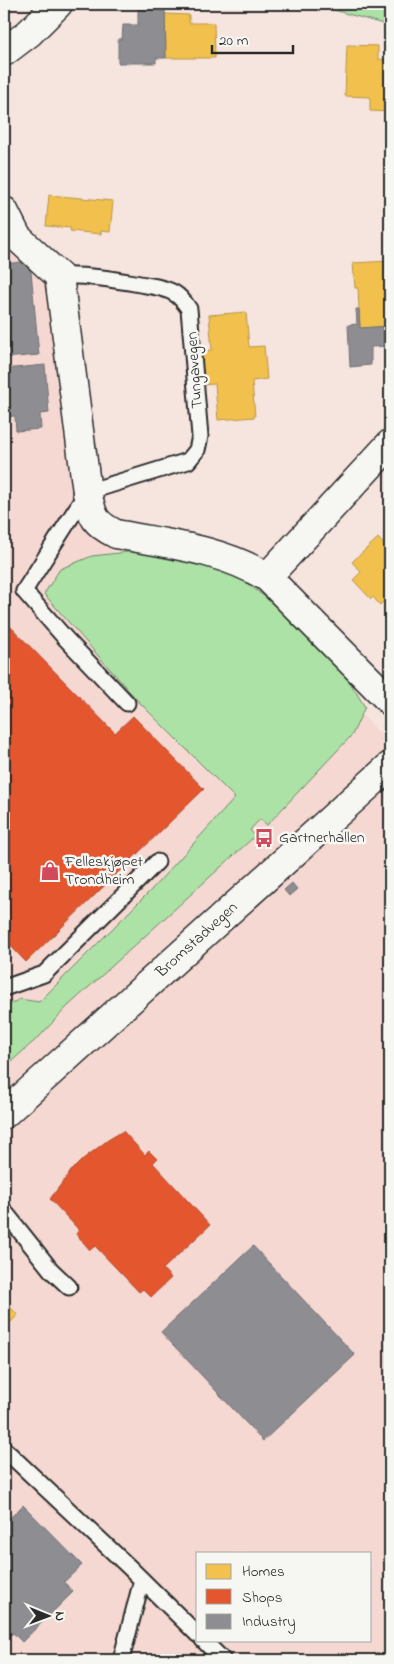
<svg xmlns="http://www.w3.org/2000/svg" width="394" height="1664" viewBox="0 0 394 1664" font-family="'Indie Flower',sans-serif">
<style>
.built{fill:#f6d8d2;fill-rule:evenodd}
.green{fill:#ace2a5;stroke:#6c8668}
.homes{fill:#f2c14e;stroke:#b69444}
.shops{fill:#e4572e;stroke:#ac4a2d}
.industry{fill:#8d8d92;stroke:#707073}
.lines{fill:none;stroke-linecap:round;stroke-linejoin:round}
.lane-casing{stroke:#2b2b2b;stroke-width:19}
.street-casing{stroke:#2b2b2b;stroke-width:31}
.secondary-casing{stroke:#2b2b2b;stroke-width:31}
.lane{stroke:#f6f6f2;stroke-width:15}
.street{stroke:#f6f6f2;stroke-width:28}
.secondary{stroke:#f6f6f2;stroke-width:28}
.labels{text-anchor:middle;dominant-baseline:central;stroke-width:5;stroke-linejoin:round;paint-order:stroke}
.street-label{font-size:16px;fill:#2b2b2b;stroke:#f6f6f2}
.poi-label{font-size:16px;fill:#2b2b2b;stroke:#f6f6f2;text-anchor:start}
</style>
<rect width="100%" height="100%" fill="#f6e4df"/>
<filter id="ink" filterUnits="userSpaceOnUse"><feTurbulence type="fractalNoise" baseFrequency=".02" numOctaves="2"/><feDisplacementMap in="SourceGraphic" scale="10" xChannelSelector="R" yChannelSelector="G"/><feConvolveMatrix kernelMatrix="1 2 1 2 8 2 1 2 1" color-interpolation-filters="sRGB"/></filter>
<g filter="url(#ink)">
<path class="built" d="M4,194L44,256L115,559L215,570L390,743V1660H4ZM198,1553H370V1640H198Z"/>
<g class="green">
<path d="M313,4H390V26Z"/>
<path d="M136,551L188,560L240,578L277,606L342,669L365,707L352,735L267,825L260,819L250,830L255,836L66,1008L41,1035L4,1068V1009L19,999L39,1002L151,890L235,798L137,700L44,594L60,569L92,556Z"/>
</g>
<g class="homes">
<path d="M165,14L189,15V23H214L215,58H166Z"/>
<path d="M347,45L378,46V59L390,60V112L370,111V97L345,96Z"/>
<path d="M49,195L113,201L110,232L101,231V234L70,231L71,228L46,226Z"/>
<path d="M390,261V326L360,328L358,288H355L353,263Z"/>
<path d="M246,312L249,347L264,346L267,379L252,381L255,417L218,420L215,384L201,385L198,351L212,350L209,315Z"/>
<path d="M378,538L390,551V603L386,599L380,605L373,597L371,599L353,580L361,572L352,562Z"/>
<path d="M4,1301L18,1315L4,1329Z"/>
</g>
<g class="shops">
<path d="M4,620L115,733L133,716L204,789L26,962L4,939V812L11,805L4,797V776L9,771L4,765Z"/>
<path d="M123,1131L145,1155L149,1151L157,1159L153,1163L210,1225L163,1269L171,1278L151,1297L143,1289L139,1292L95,1246L90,1250L76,1234L79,1230L50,1199L71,1171L83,1159L108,1140Z"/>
</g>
<g class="industry">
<path d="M138,4H165L166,58H156V63H118V39H122L123,25H138Z"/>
<path d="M30,261L39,355L5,358L4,264Z"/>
<path d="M356,309H359L360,328L390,326V346L371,347V365L350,367L348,325L357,324Z"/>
<path d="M45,365L49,413L40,414L41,429L16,431L15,416L4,417V369Z"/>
<path d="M292,883L297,889L289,896L284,890Z"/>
<path d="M253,1246L355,1355L263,1441L161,1332Z"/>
<path d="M23,1505L82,1565L64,1582L73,1592L22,1642L13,1633L11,1635L6,1629L4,1632V1524Z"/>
</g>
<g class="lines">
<g class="lane-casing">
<g id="lane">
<path d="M59,276C87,275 112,279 140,284C151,286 164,287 174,293C181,297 185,303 189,309L200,436L197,450L188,461L87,492L24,591L66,639L127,703"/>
<path d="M4,988L44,974L157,862"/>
<path d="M4,1211L51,1270L69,1287"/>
<path d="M4,1449L129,1567L198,1635"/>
<path d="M203,1640L223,1660"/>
<path d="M121,1660L142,1580"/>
</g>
</g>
<g class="street-casing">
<g id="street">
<path d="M4,52L29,33L58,4"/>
<path d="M4,211L17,237L59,276L87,492"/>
<path d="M267,577L390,444"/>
</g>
</g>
<g class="secondary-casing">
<g id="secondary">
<path d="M87,492C93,516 92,522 116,534C168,544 221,549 267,577L390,701"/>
<path d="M4,1114L390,766"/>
</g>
</g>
<use href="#lane" class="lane"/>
<use href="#street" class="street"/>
<use href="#secondary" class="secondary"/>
</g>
</g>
<defs>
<g id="bus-bare" transform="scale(1.5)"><path d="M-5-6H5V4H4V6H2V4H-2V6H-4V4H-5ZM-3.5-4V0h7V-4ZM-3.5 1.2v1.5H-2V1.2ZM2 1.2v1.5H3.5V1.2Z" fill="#d1495b" stroke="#f6f6f2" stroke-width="2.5" paint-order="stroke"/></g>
<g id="shop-bare" transform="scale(1.5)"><path d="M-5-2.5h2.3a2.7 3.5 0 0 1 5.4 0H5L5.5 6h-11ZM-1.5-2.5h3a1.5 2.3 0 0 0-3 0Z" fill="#d1495b" stroke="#f6f6f2" stroke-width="2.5" paint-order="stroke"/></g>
</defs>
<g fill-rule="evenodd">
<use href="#bus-bare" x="264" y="838"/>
<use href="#shop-bare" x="50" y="871"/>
</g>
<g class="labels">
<g class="street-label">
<text transform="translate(195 370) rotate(-94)">Tungavegen</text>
<text transform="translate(197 940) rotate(-42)">Bromstadvegen</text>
</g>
<g class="poi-label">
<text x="279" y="838">Gartnerhallen</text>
<text x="65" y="862">Felleskjøpet<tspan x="65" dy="18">Trondheim</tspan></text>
</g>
</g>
<rect width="394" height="1664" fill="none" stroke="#f6f6f2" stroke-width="20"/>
<rect x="10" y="10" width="374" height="1644" fill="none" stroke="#2b2b2b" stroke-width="2" filter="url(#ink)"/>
<rect x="196" y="1552" width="175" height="90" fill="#f6f6f2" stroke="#a5a5a2"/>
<rect x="206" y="1564" width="25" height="15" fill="#f2c14e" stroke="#a5a5a2"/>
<text x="242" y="1576" font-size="15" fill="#2b2b2b">Homes</text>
<rect x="206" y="1589" width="25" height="15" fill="#e4572e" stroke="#a5a5a2"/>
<text x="242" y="1602" font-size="15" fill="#2b2b2b">Shops</text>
<rect x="206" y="1614" width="25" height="15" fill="#8d8d92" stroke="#a5a5a2"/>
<text x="242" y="1626" font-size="15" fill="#2b2b2b">Industry</text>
<g transform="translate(48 1616) rotate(91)" stroke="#f6f6f2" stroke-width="4" paint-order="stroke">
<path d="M0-4L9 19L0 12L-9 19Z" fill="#2b2b2b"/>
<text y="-8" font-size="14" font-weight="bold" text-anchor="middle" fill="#2b2b2b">N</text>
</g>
<path d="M212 45v8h81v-8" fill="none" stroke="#2b2b2b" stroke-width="2.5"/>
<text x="219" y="45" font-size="15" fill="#2b2b2b" stroke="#f6f6f2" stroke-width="4" paint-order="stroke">20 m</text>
</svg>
